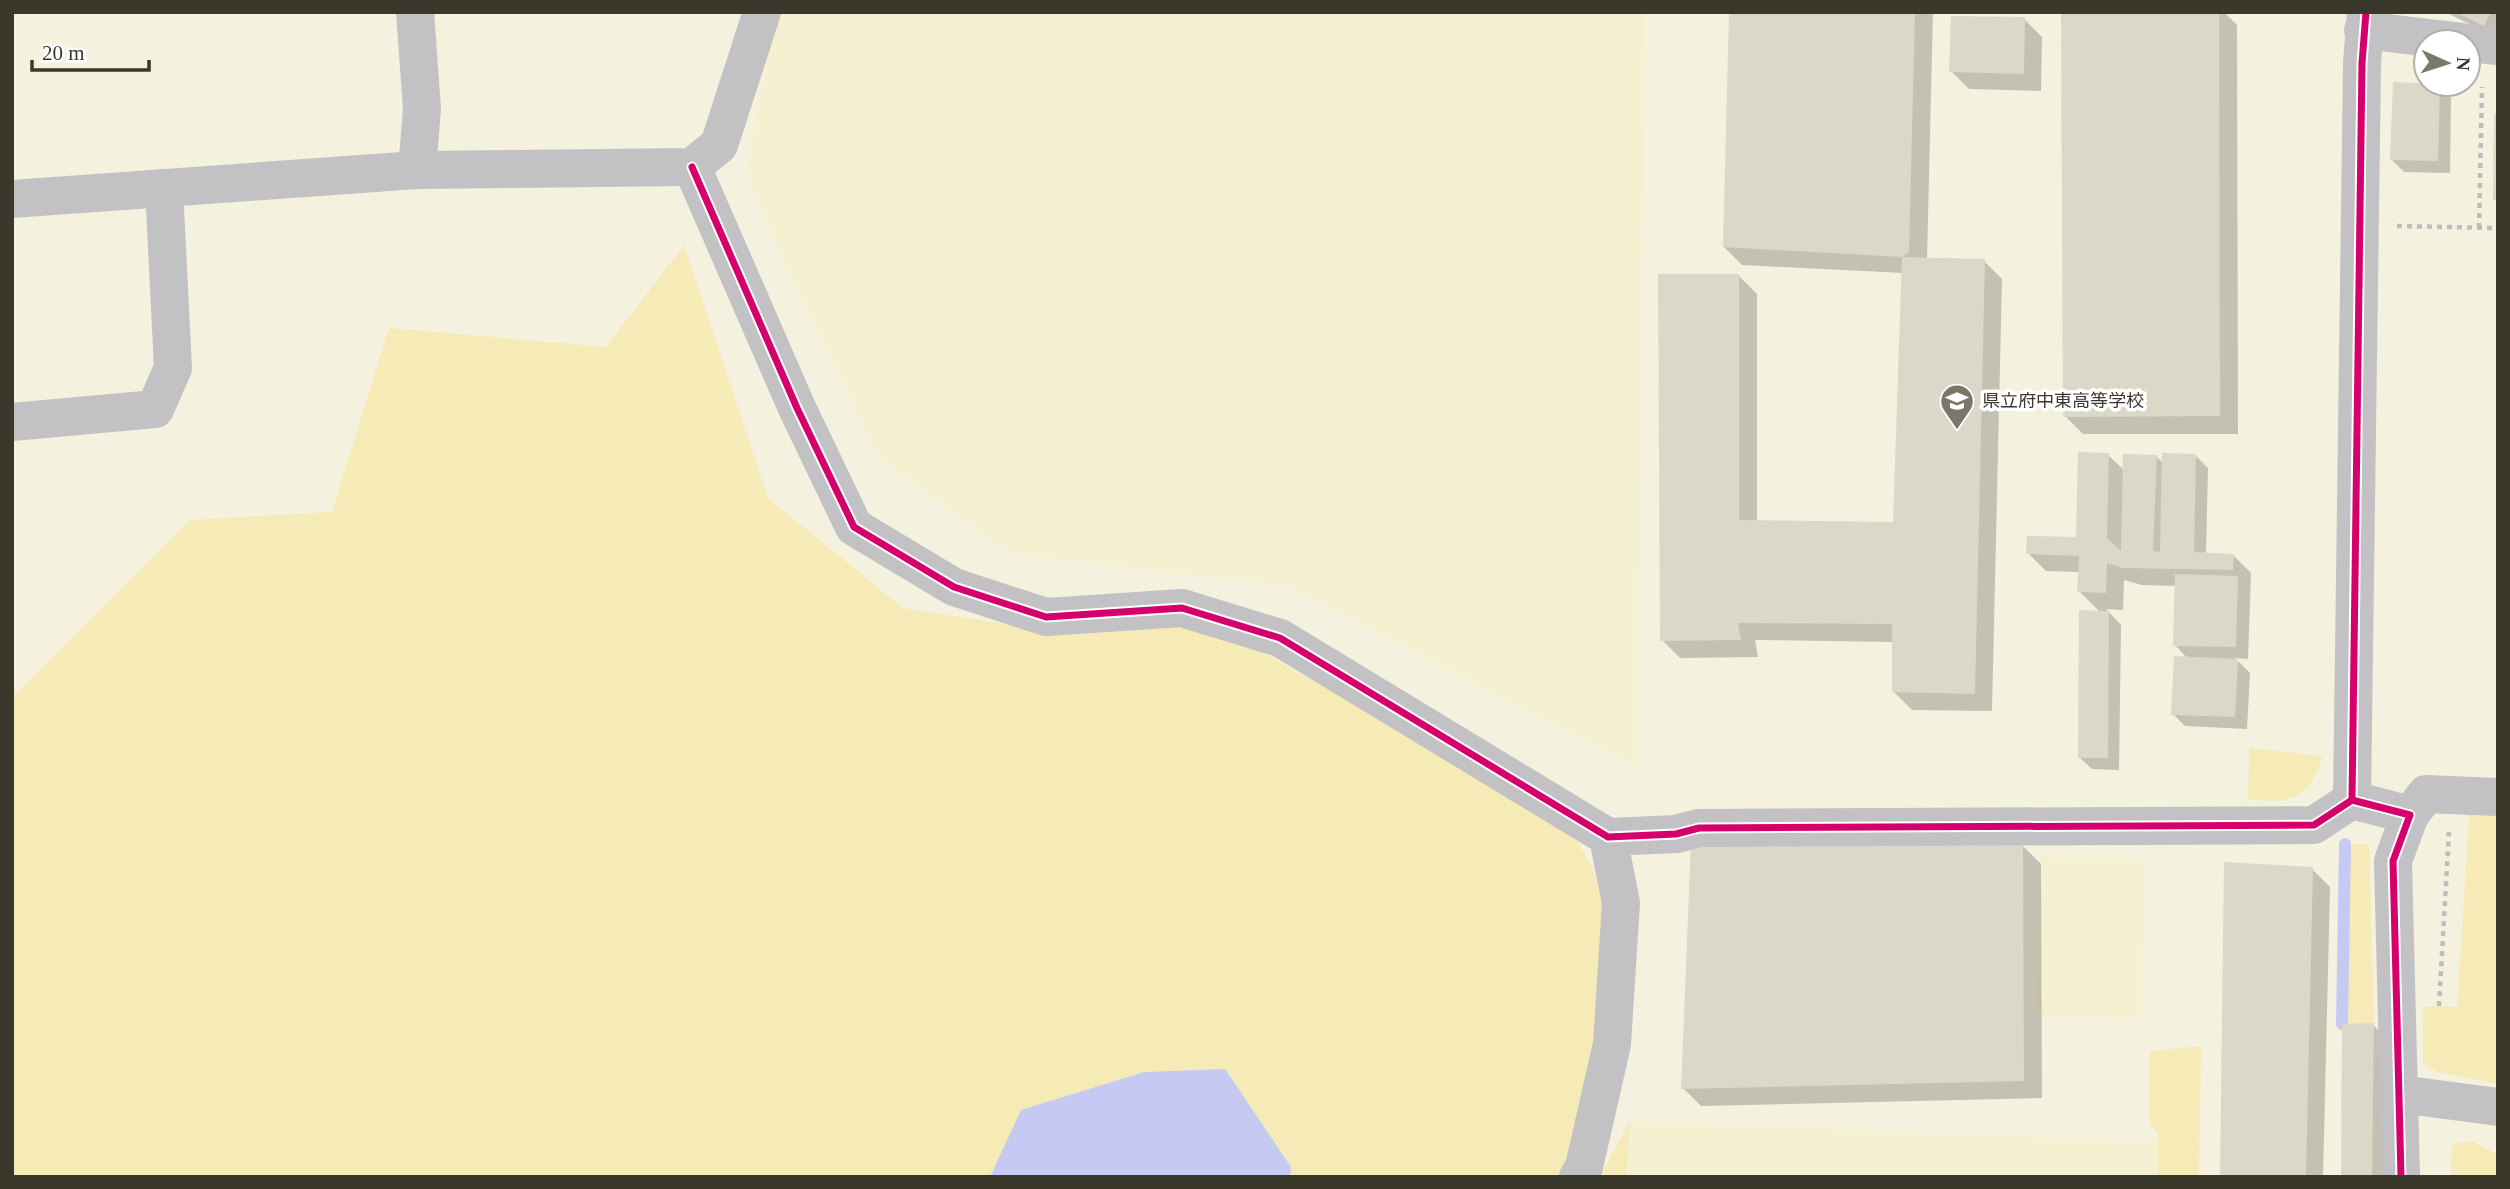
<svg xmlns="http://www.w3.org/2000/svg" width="2510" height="1189" viewBox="0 0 2510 1189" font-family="'Times New Roman','Noto Sans JP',serif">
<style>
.built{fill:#f6f0d2}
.green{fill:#f6eab7}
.water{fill:#c6caf3}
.shadow{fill:#0003}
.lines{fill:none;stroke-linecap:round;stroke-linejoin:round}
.stream{stroke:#c6caf3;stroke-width:12}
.building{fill:#dbd8ca}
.path{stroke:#bebdba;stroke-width:4.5;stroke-dasharray:5 5;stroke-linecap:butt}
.minor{stroke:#c2c2c4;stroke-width:38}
.cycleway-casing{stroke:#fff;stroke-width:11}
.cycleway{stroke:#d6006c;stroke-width:7}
.labels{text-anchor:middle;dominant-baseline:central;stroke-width:7;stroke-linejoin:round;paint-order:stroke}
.poi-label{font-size:18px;fill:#3a372b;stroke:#fff;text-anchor:start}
</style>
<rect width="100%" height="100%" fill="#f5f1df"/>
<g class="built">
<path d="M775,12H1645L1637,766L1286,586L1007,553L878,457L745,178Z"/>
<path d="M2040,857L2145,859L2141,1020L2036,1017Z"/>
<path d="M1630,1121L2158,1142V1177H1626Z"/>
</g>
<g class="green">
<path d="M684,245L768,498L903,608L1005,624L1177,626L1241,638L1287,667L1556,805L1592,867L1606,911L1597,1040L1562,1177H1290L1291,1167L1022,1110L990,1177H12V697L191,520L332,512L389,328L606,347Z"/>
<path d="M2249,748L2323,756C2308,800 2291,804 2248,799Z"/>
<path d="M2461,808L2498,810V1084L2438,1072L2423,1064V1006H2457L2469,819Z"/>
<path d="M2345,844H2369L2374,1023L2342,1024Z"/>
<path d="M2201,1046L2199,1177H2158V1134L2150,1124V1051Z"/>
<path d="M1630,1121L1626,1177H1600Z"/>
<path d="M2474,1142L2498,1155V1177H2451L2452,1143Z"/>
</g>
<path class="water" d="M1225,1069L1291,1167L1290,1177H990L1021,1110L1144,1072Z"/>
<g class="shadow">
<path d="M1730,12H1933L1927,259L1984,261L2002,279L1992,711L1912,710L1894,692V642L1755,640L1758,657L1680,658L1662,640L1739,276L1757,294V522L1895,524L1903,273L1742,265L1724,247Z"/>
<path d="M2063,12H2224L2237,25L2238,434H2083L2065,416Z"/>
<path d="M2445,12H2498V34L2496,37Z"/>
<path d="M2024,19L2042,37L2041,91L1969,89L1951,71Z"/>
<path d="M2439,85L2451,98L2450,173L2404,172L2392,160Z"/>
<path d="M2108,455L2124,470L2156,456L2164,464L2196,456L2208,468L2206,555H2233L2251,573L2248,659L2235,658L2250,673L2247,729L2185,726L2173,714L2188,659L2175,645L2176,586L2142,585L2124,580L2123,610L2106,609L2121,625L2119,770L2092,769L2079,757L2100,612L2079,591L2080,572L2046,571L2028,553L2077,539Z"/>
<path d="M2023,846L2041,864L2042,1098L1701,1106L1683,1088Z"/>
<path d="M2312,869L2330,887L2323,1177H2222Z"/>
<path d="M2373,1025L2385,1037L2384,1177H2343Z"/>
</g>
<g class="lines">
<path class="stream" d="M2342,1024L2345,844"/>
</g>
<g class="building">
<path d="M1729,12H1915L1909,252L1902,257L1723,247Z"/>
<path d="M2061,12H2219L2220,416L2063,417Z"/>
<path d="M2455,12H2491L2484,26Z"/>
<path d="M1951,16L2025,17L2024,74L1949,72Z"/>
<path d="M2393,82L2440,84L2438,161L2390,160Z"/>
<path d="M2494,113H2498V200H2493Z"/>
<path d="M1902,257L1985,259L1975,694L1892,692V624L1738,623L1741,640L1660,641L1658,274H1739V520L1893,522Z"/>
<path d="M2078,452L2109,453L2107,538L2121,551L2123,454L2157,455L2153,551L2160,552L2162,453L2196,454L2194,552L2234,554L2233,570L2123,568L2107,563L2106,593L2077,592L2079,556L2026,554L2027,536L2076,537Z"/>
<path d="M2175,574L2238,576L2236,647L2173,646Z"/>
<path d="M2079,610L2109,611L2108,758H2078Z"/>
<path d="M2174,656L2238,659L2235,717L2171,715Z"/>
<path d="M1691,842L2023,844L2024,1081L1681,1089Z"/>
<path d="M2224,862L2313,867L2306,1177H2220Z"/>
<path d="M2374,1023L2372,1177H2341L2342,1024Z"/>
</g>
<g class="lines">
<g class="path">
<path d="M2397,226L2498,228"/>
<path d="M2479,228L2482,87"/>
<path d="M2439,1006L2449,832"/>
</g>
<g class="minor">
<path d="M415,12L422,109L417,170"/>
<path d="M2366,12L2362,63L2352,800L2410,815L2393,861L2401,1177"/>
<path d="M2363,30L2463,42"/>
<path d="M2468,43L2498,46"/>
<path d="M692,167L797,408L854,527L954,587L1046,617L1182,608L1280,638L1608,837L1676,834L1699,828L2314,825L2352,800"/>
<path d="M12,199L417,170L692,167L719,145L762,12"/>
<path d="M12,422L155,409L173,368L164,188"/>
<path d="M2410,815L2426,794L2498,797"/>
<path d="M2400,1094L2498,1107"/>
<path d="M1578,1177L1584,1167L1612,1044L1621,903L1608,837"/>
</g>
<g class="cycleway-casing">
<g id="cycleway">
<path d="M2366,12L2362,63L2352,800L2410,815L2393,861L2401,1177"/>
<path d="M692,167L797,408L854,527L954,587L1046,617L1182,608L1280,638L1608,837L1676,834L1699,828L2314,825L2352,800"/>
</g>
</g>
<use href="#cycleway" class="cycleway"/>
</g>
<defs>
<g id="school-pin" transform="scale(1.75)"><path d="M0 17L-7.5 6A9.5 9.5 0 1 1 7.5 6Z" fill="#7b786a" stroke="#fff"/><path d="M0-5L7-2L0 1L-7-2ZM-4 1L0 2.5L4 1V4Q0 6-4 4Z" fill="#fff"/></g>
</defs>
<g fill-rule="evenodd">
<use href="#school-pin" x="1957" y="401"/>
</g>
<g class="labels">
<g class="poi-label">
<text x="1982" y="401">県立府中東高等学校</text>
</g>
</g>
<rect width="2510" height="1189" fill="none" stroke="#3a372b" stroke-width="28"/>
<g transform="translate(2447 63) rotate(93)"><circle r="33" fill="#ffffff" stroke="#b0afaa" stroke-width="2"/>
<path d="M0-5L12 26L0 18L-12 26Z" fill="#7b786a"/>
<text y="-10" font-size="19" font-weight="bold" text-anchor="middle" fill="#3a372b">N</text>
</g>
<path d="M32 60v10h117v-10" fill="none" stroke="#3a372b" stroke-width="3.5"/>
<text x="42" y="60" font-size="21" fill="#3a372b" stroke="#ffffff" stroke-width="5" paint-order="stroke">20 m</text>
</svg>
